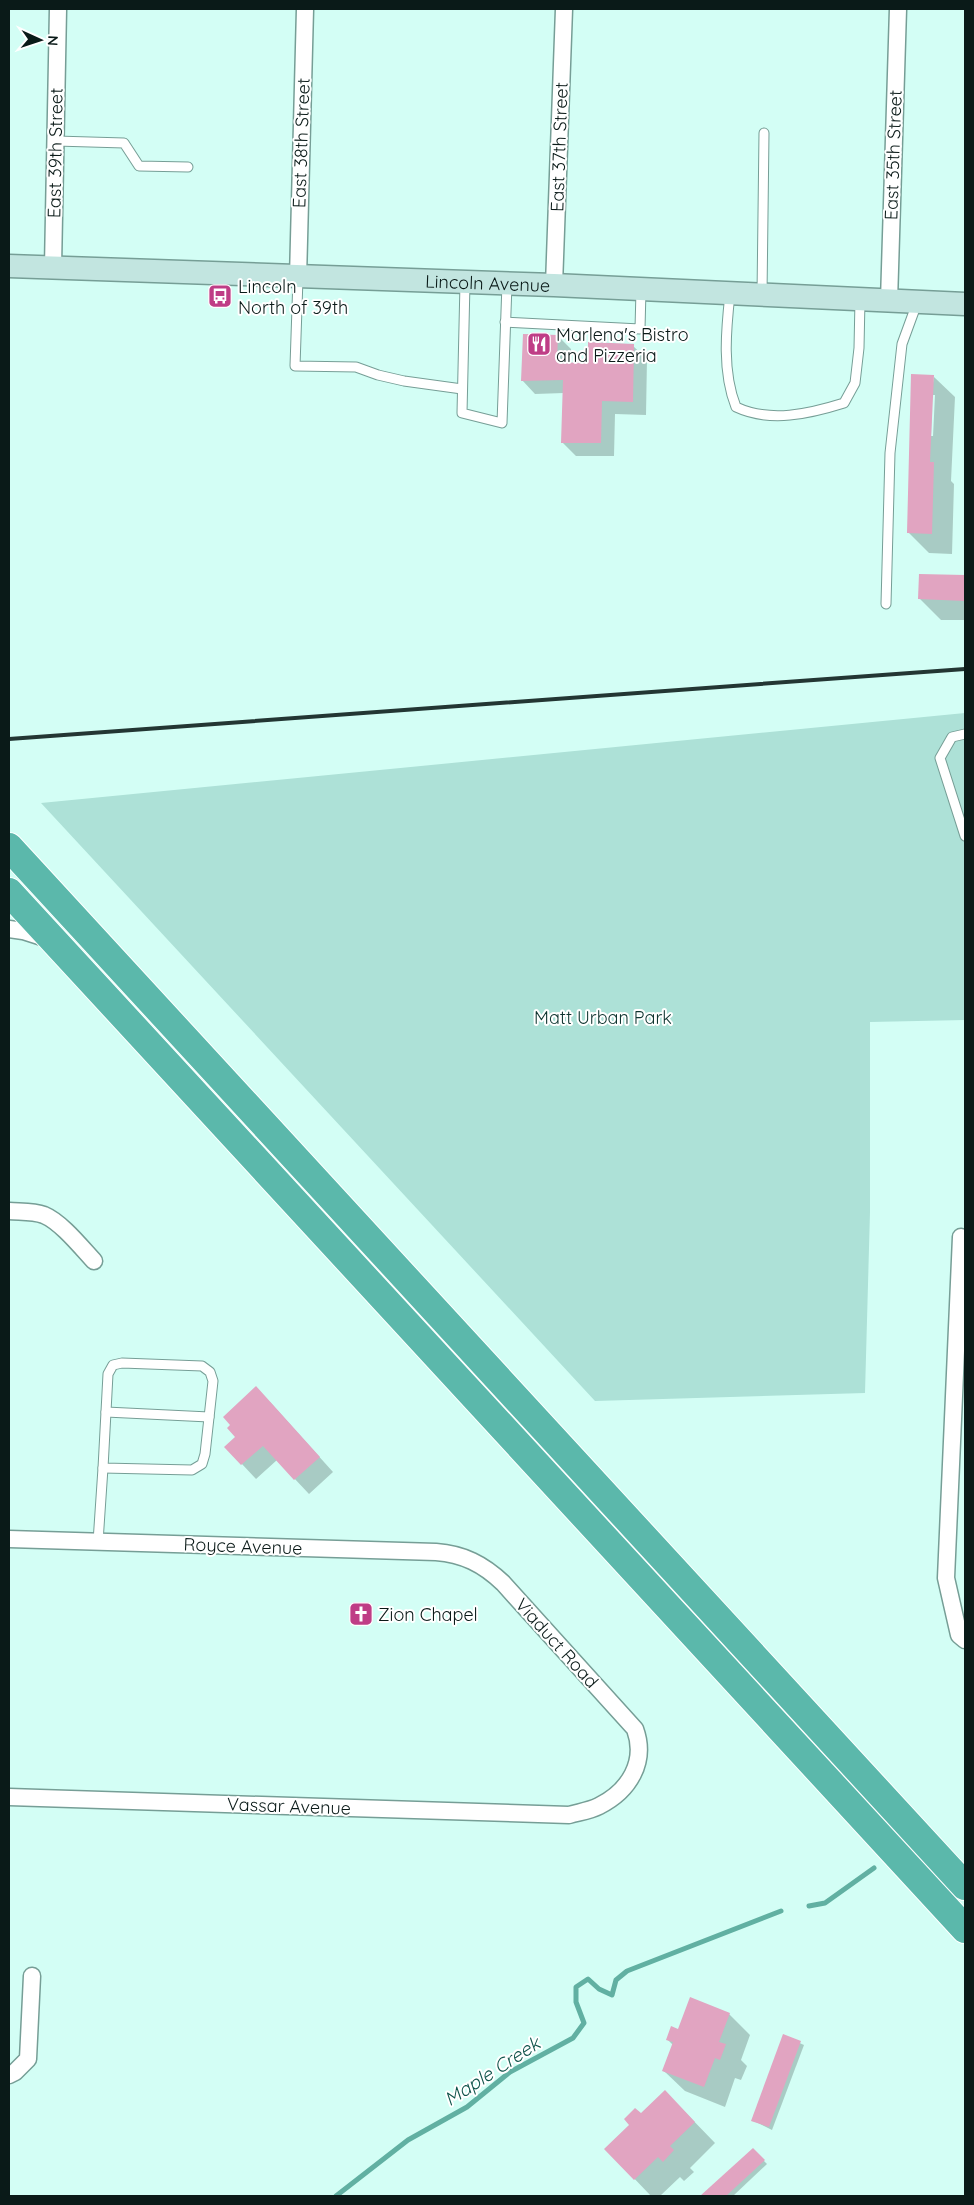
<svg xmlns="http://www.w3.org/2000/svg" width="974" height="2205" viewBox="0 0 974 2205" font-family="Quicksand,sans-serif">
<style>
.green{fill:#ade1d7}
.shadow{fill:#0003;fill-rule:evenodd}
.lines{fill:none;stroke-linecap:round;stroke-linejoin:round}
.stream{stroke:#61b0a2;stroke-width:5}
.building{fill:#e1a4c1}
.service-casing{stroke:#769e96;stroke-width:11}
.minor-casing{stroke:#769e96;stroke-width:19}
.secondary-casing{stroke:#769e96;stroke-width:25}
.trunk-casing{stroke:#fff;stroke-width:30}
.service{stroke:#fff;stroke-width:9}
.minor{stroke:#fff;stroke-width:16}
.secondary{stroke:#c2e5e0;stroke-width:22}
.trunk{stroke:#5bb8ab;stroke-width:28}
.rail{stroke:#233633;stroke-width:4}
.labels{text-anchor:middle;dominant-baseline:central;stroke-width:4;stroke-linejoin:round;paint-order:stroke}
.street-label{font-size:18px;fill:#0a1a18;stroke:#fff}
.poi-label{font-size:18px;fill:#0a1a18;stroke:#fff;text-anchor:start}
.park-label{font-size:18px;fill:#0e342f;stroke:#fff}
.water-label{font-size:19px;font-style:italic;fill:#0f534a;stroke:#fff}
</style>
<rect width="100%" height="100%" fill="#d3fef5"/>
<path class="green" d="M965,713V1020L870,1022V1212L865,1393L595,1401L41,803Z"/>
<g class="shadow">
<path d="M558,336L571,349V364L589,365L633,346L647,359L646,415L615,414L614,456H576L562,442L564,393L535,394L522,380Z"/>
<path d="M934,377L955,397L951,481L954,484L952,554L929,553L908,532ZM932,395H935L933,436H931Z"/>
<path d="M920,575L965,576V620H941L920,599Z"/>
<path d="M270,1402L333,1472L309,1494L277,1460L256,1479L226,1447Z"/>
<path d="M729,2014L750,2035L741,2060L747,2066L741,2080L735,2078L725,2107L685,2091L664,2071L673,2045L667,2039L679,2030Z"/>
<path d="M784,2036L804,2045L772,2130L752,2120Z"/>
<path d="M685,2112L715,2143L690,2168L694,2172L684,2181L680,2177L660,2196H651L606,2149L641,2115Z"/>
<path d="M753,2150L767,2164L733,2196H702Z"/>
</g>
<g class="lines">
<g class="stream">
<path d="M809,1906L825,1903L874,1868"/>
<path d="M336,2196L408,2140L467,2107L510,2072L573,2038L584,2023L576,2002V1987L588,1979L599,1989L612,1995L616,1980L627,1971L781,1911"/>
</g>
</g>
<g class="building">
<path d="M523,334L558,335L557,362L588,363V342L634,344L633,402L602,401L601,443H561L563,380L521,381Z"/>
<path d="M911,374L934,375L930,462H934L932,534L907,533Z"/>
<path d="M919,574L965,575V601L918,599Z"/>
<path d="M256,1386L320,1457L294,1480L263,1446L241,1465L224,1447L235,1437L227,1428L230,1425L223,1417Z"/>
<path d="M690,1997L730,2013L719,2042L726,2044L720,2060L715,2058L704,2087L662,2071L673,2042L666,2040L671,2026L678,2029Z"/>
<path d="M783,2034L801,2041L769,2127L751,2121Z"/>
<path d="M665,2090L695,2122L670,2146L674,2150L663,2162L658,2157L634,2180L604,2149L629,2125L624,2119L635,2108L641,2113Z"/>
<path d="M753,2148L765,2160L726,2196H700Z"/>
</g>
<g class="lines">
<g class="service-casing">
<g id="service">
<path d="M56,141L124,143L139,166L188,167"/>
<path d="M298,278L295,366L356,367L378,375L404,381L462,389"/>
<path d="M465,283L462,413L502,423L507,284"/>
<path d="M730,294C726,330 722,372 736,407C770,423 809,414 844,403L855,383L859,348L860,300"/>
<path d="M762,295L764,133"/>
<path d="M505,322L640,329L641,290"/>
<path d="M886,604L890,453L902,344L917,303"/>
<path d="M965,734L952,737L940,758L965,836"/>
<path d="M122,1363L202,1366L210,1372L213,1381L205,1454L202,1464L192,1470L103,1468L108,1374L113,1365Z"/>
<path d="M106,1412L209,1417"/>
<path d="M98,1542L103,1468"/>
</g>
</g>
<g class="minor-casing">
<g id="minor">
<path d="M53,267L58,9"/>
<path d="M298,278L305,9"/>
<path d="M554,285L564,9"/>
<path d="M889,301L898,9"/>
<path d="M9,929L23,931L48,939"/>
<path d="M9,1211C20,1212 33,1211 44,1215C61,1222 81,1247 94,1261"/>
<path d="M961,1237L946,1578L959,1635L965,1640"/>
<path d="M9,1539L436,1552C463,1554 483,1564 503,1583L635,1729C647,1762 629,1791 599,1806C589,1811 579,1812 569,1815L9,1797"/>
<path d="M9,2075L15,2072L28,2059L32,1976"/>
</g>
</g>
<g class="secondary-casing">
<g id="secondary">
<path id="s1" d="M9,266L554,285L965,304"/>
</g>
</g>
<g class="trunk-casing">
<g id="trunk">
<path d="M9,847L965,1886"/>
<path d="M9,892L965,1929"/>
</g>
</g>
<use href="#service" class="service"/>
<use href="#minor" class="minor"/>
<use href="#secondary" class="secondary"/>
<use href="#trunk" class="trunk"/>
<path class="rail" d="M9,739L965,669"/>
</g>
<defs>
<g id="bus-square" transform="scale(1.25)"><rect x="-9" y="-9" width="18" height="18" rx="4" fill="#bf3d86" stroke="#fff"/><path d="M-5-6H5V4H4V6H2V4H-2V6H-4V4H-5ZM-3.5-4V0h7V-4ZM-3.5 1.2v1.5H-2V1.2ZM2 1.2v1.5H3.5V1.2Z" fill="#fff"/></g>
<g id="restaurant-square" transform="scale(1.25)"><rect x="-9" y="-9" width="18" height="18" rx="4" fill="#bf3d86" stroke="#fff"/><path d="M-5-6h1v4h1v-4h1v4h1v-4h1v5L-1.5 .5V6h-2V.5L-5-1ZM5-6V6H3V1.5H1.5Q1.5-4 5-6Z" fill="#fff"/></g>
<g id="church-square" transform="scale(1.25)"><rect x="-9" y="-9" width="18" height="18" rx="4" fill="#bf3d86" stroke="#fff"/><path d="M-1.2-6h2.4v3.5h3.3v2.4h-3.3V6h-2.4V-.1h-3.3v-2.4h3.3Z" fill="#fff"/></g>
</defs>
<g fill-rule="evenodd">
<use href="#bus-square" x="220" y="296"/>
<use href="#restaurant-square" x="539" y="344"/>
<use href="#church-square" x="361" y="1614"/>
</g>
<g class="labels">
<g class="street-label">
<text transform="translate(301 143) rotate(-88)">East 38th Street</text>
<text transform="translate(559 147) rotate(-88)">East 37th Street</text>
<text transform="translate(55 153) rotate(-89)">East 39th Street</text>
<text transform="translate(893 155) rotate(-88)">East 35th Street</text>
<text stroke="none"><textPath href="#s1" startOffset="479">Lincoln Avenue</textPath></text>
<text transform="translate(243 1546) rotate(2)">Royce Avenue</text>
<text transform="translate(557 1643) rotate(48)">Viaduct Road</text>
<text transform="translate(289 1806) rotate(2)">Vassar Avenue</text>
</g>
<g class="poi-label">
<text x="238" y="286">Lincoln<tspan x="238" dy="21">North of 39th</tspan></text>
<text x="556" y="334">Marlena's Bistro<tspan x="556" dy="21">and Pizzeria</tspan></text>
<text x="378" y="1614">Zion Chapel</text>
</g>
<g class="park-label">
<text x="603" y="1017">Matt Urban Park</text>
</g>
<g class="water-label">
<text transform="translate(492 2071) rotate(-33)">Maple Creek</text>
</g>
</g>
<rect width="974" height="2205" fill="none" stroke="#0a1a18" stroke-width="20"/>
<g transform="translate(40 40) rotate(93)" stroke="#ffffff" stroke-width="4" paint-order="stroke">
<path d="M0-4L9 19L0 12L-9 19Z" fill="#0a1a18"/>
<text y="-8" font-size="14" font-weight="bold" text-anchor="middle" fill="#0a1a18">N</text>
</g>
</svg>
